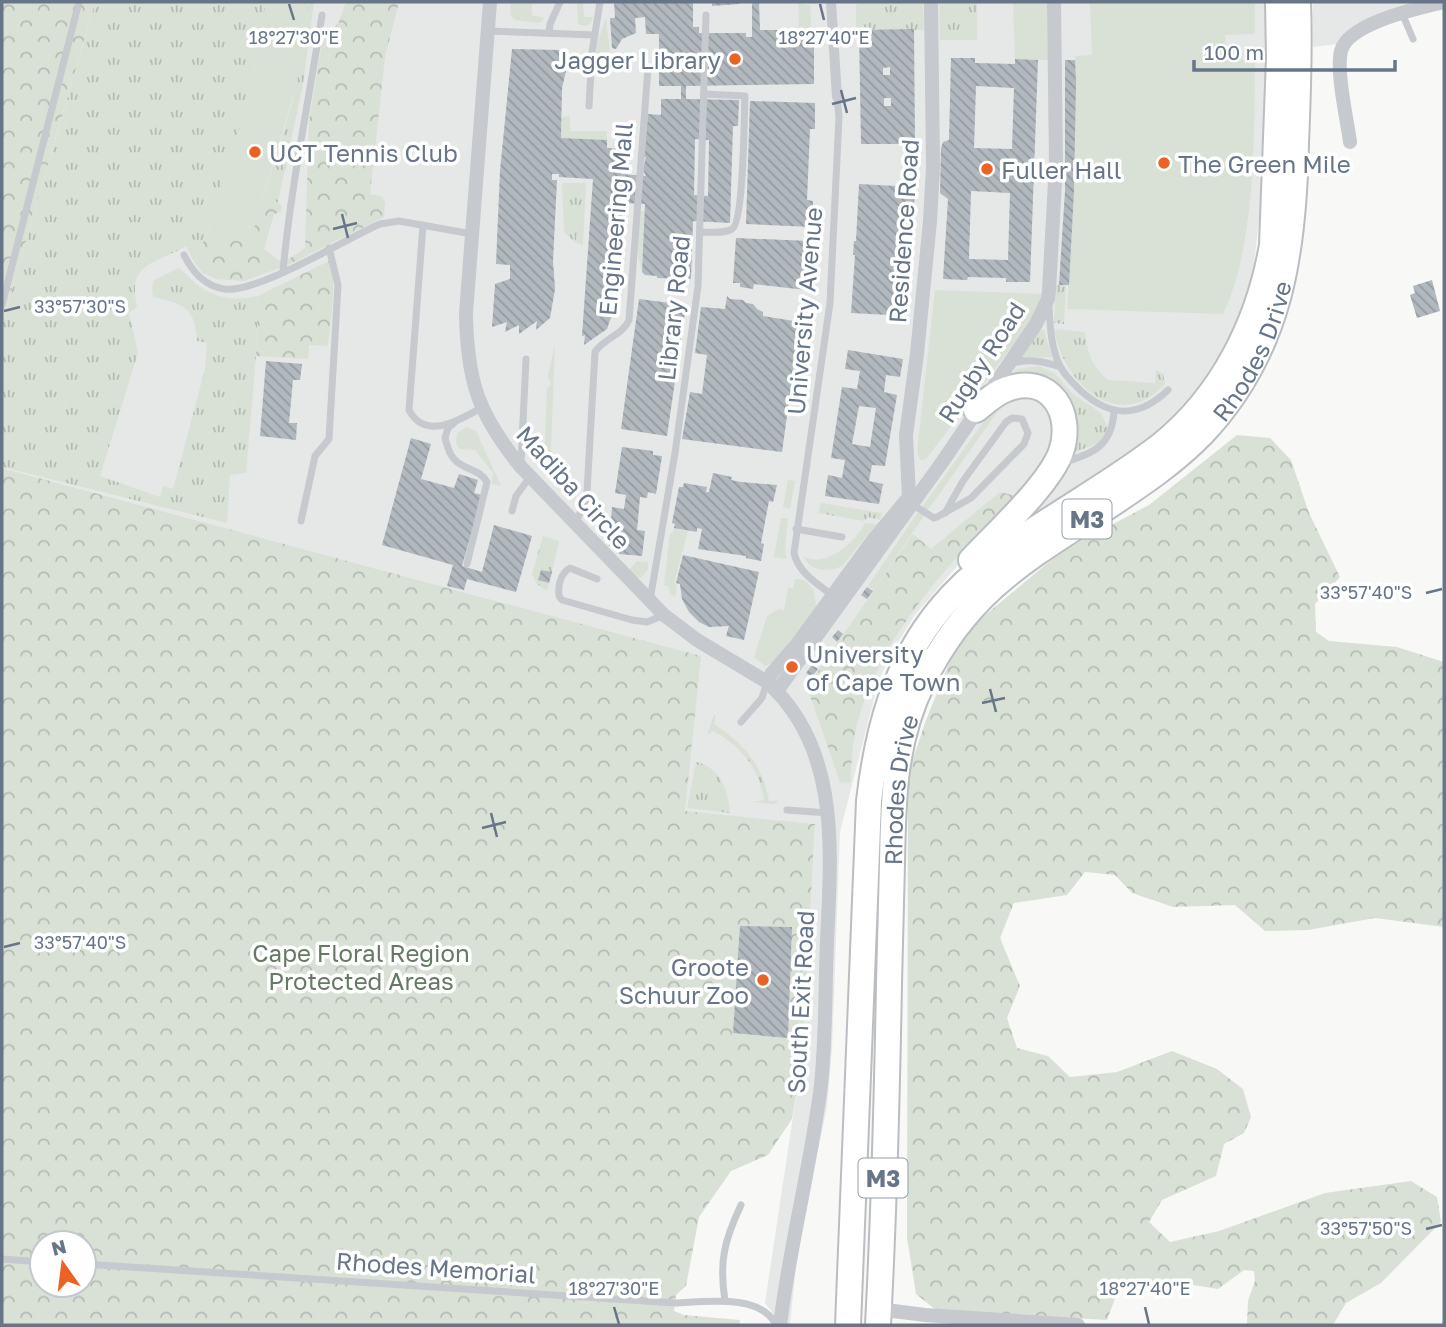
<svg xmlns="http://www.w3.org/2000/svg" width="1446" height="1327" viewBox="0 0 1446 1327" font-family="'Golos Text',sans-serif">
<style>
.built{fill:#e6e7e7}
.grass{fill:url(#grass-tufts)}
.forest{fill:url(#forest-crowns);fill-rule:evenodd}
.garden{fill:#d9e1d6}
.building{fill:url(#building-back-hatch);fill-rule:evenodd}
.lines{fill:none;stroke-linecap:round;stroke-linejoin:round}
.motorway-casing{stroke:#babdc1;stroke-width:28}
.service{stroke:#c6c9cd;stroke-width:7}
.pedestrian{stroke:#c6c9cd;stroke-width:10}
.minor{stroke:#c6c9cd;stroke-width:14}
.motorway{stroke:#fff;stroke-width:24}
.ticks{fill:none;stroke:#667688;stroke-width:2.5}
.poi-dot{fill:#ea6324;stroke:#fff;stroke-width:2.5}
.labels{text-anchor:middle;dominant-baseline:central;stroke-width:7;stroke-linejoin:round;paint-order:stroke}
.shield{fill:#fff;stroke:#949fac;stroke-width:2}
.shield-label{font-size:23px;font-weight:bold;fill:#667688}
.poi-label{font-size:24px;fill:#667688;stroke:#fff;text-anchor:start}
.street-label{font-size:24px;fill:#667688;stroke:#fff}
.park-label{font-size:24px;fill:#647a61;stroke:#fff}
.ticks-label{font-size:18px;text-anchor:middle;fill:#667688;stroke:#fff;stroke-width:7;stroke-linejoin:round;paint-order:stroke}
</style>
<defs>
<pattern id="grass-tufts" width="24" height="20" patternUnits="userSpaceOnUse" patternTransform="scale(1.75)"><rect width="24" height="20" fill="#d9e1d6"/><path d="M3 7l-1-3M5 7V3M7 7l1-3M15 17l-1-3M17 17v-4M19 17l1-3" fill="none" stroke="#b4bbb3"/></pattern>
<pattern id="forest-crowns" width="20" height="18" patternUnits="userSpaceOnUse" patternTransform="scale(1.75)"><rect width="20" height="18" fill="#d9e1d6"/><path d="M2 6a3 3 0 1 1 6 0M12 15a3 3 0 1 1 6 0" fill="none" stroke="#b4bbb3"/></pattern>
<pattern id="building-back-hatch" width="6" height="6" patternUnits="userSpaceOnUse" patternTransform="scale(1.75)"><rect width="6" height="6" fill="#b1b8be"/><path d="M-1 5l2 2M0 0l6 6M5-1l2 2" fill="none" stroke="#949aa0"/></pattern>
</defs>
<rect width="100%" height="100%" fill="#f8f8f6"/>
<g class="built">
<path d="M95,2H1266L1265,134L1259,221L1253,272L1243,311L1227,346L1212,373L1162,429L1121,459L1009,533L971,550L915,615L895,647L879,679L840,832L832,1048L827,1107L798,1245L790,1325H782L765,1303L803,1050L815,824L684,812L700,656L2,468V324Z"/>
<path d="M1313,2H1439L1338,44L1313,47Z"/>
</g>
<g class="grass">
<path d="M95,2H266L252,88L208,232L194,262L186,246C154,265 127,262 137,307L129,313L138,353L100,476L160,497L163,486L173,489L205,369L207,343L197,341C195,306 183,304 153,297L152,289L154,280L179,268C185,272 189,278 195,283C215,299 235,301 258,296L256,356L246,473L230,475L227,523L2,467V324Z"/>
<path d="M309,2H314L303,84L278,202L262,201L292,103Z"/>
<path d="M859,2H923L924,30H856V5Z"/>
<path d="M939,2H977V40H940Z"/>
<path d="M562,183H583L582,208H579L576,243L564,232Z"/>
<path d="M1056,285H1066L1064,324L1054,323Z"/>
<path d="M1040,329L1044,330L1052,357L1018,358Z"/>
<path d="M1054,329L1085,332C1087,353 1092,366 1108,380L1155,383L1156,370L1163,374L1165,384C1118,435 1062,382 1054,329Z"/>
<path d="M1039,366L1055,374L1073,394L1101,413L1108,428L1099,443L1070,454L1069,417L1001,382L1017,369Z"/>
<path d="M821,503L882,513L880,520L868,517L864,521L818,513Z"/>
<path d="M543,536L559,541L552,572L541,570L538,580L549,583L547,591L537,584L532,574Z"/>
<path d="M714,714L716,716L714,724C743,743 763,765 769,801H778L777,803L773,804L753,802L764,800C759,768 741,746 713,731L707,735Z"/>
<path d="M696,762C719,766 729,791 730,813L687,808Z"/>
</g>
<g class="forest">
<path d="M2,2H95L2,324Z"/>
<path d="M346,2H399L385,57L370,194L381,196L385,202L384,217L288,265L244,281L216,279L202,272L194,262L208,232L249,244L262,201L278,202L282,206L281,212L274,214L264,249L280,261L289,259L305,248L309,121L323,36L338,24Z"/>
<path d="M329,261C338,280 330,324 328,346L309,345L308,359L256,356L258,296Z"/>
<path d="M1237,435L1270,438L1291,460L1309,513L1340,577L1315,604L1316,632L1329,641L1397,647L1444,662V927L1375,918L1308,930L1265,931L1235,905L1173,907L1132,893L1115,875L1085,872L1067,895L1014,903L1000,938L1020,986L1007,1018L1017,1048L1048,1056L1070,1077L1117,1072L1172,1051L1217,1069L1243,1089L1251,1117L1244,1133L1224,1144L1216,1176L1162,1200L1149,1222L1170,1242L1219,1231L1325,1193L1411,1181L1437,1197L1441,1222L1381,1283L1346,1303L1333,1325H1247L1248,1301L1255,1281L1254,1271L1244,1270L1218,1289L1162,1280L1143,1286L1127,1285L1116,1296L1107,1320L936,1310L916,1294L907,1238L908,774L926,720L960,636L1062,551L1149,505Z"/>
<path d="M2,468L701,656L685,811L815,824L803,1050L792,1119L768,1155L731,1171L699,1217L686,1286L676,1295L674,1311L684,1315L740,1320L739,1325H2ZM42,1243H84V1285H42Z"/>
<path d="M1000,492L1016,496C952,560 881,633 857,724C852,742 852,763 850,783L840,782L807,687L913,534L931,549Z"/>
</g>
<g class="garden">
<path d="M266,2H309L297,83L249,244L208,232L252,88Z"/>
<path d="M511,2H532V15L544,18L540,23L515,20L510,15Z"/>
<path d="M577,2H583L584,17H593L591,23L586,26L578,24Z"/>
<path d="M798,2L810,6L812,37H807V30H799Z"/>
<path d="M1013,2H1047L1048,60L1015,59Z"/>
<path d="M1081,2H1255V34L1225,35L1226,59L1255,60C1254,136 1256,245 1223,314L1067,309L1074,191L1075,56L1092,55L1090,3Z"/>
<path d="M606,18L611,59L607,64H597L596,46Z"/>
<path d="M570,116V131H607V140L561,138L562,117Z"/>
<path d="M583,183H586L583,245L576,243L579,208L582,207Z"/>
<path d="M639,211H645L642,272L638,257Z"/>
<path d="M935,290L1044,294L1033,319L926,459L920,460L917,452Z"/>
<path d="M555,344L550,477L545,443L547,389L551,384L548,376Z"/>
<path d="M1009,399L1000,408L928,510L922,507L999,401Z"/>
<path d="M467,427L476,431L501,486L492,484L493,473L475,450L459,449L456,443L457,433Z"/>
<path d="M788,480L795,481L790,509L783,507Z"/>
<path d="M918,512L924,516L874,590L868,586Z"/>
<path d="M781,518H788L785,550L787,559L774,557Z"/>
<path d="M865,523L877,524L842,566C827,573 810,571 803,556C825,569 855,543 865,523Z"/>
<path d="M674,528L688,531L674,583L677,585L675,597L671,595L668,586L664,585L670,533H673Z"/>
<path d="M637,561L648,562V569L642,577L638,578L629,570Z"/>
<path d="M795,579L805,580L814,591L816,608C805,623 782,662 765,666L754,657L767,616L779,609L784,610L788,588H793Z"/>
</g>
<g class="building">
<path d="M614,2H693V27H699V33H746V37H752V2H759L760,30H807V37H814V84L686,86V99L739,100L738,126H733L730,223L693,221L691,279L657,278V276L645,275L642,272L645,204L623,203L618,297L607,329L584,345L585,335L582,336L593,179L559,177V174H552V180H557L553,261L555,289L550,318L536,330L537,321L519,334V325L505,332L507,322L492,327L495,284L510,279V265L496,264L500,171L512,49L559,50V67L566,71L562,88L561,138L607,140V148L622,149L621,174L646,176L643,170L646,157H644L648,114L661,115V99H681V86H659V34H646L645,17L635,18L636,33L622,39L616,49L612,48L610,18H615ZM695,139L709,140L708,196L694,195Z"/>
<path d="M712,2H739V4L712,6Z"/>
<path d="M914,29L915,144H861L859,30ZM890,67V75H883V68ZM884,98H891V106H884Z"/>
<path d="M951,58H975V63L1015,64V59L1038,60L1030,282H1006V278L968,277L967,280L943,279L948,199L940,193L941,148L943,142L949,140ZM976,86L1014,88L1012,149L974,148ZM971,191L1010,193L1008,260L969,259Z"/>
<path d="M1065,60H1075L1076,82L1074,191L1069,285H1059L1065,191Z"/>
<path d="M750,101L815,103V129H810L807,200L813,201L812,227L746,224Z"/>
<path d="M859,184L915,187L908,316L851,313L855,255H853L854,241H856Z"/>
<path d="M736,238L810,241L806,290L754,284L753,289L740,287V283H733Z"/>
<path d="M1432,280L1440,311L1417,318L1410,295L1415,293L1413,286Z"/>
<path d="M727,296L730,299L743,300L746,303L753,304L757,309L763,312V316L800,322L782,452L682,439L690,392L702,394L707,355L695,353L701,307L725,309Z"/>
<path d="M639,299L686,305L667,436L621,429Z"/>
<path d="M848,350L903,359L900,377L886,375L884,392L897,395L885,466L872,465L869,481L883,484L879,504L825,496L828,475L842,478L845,460L831,458L842,387L857,389L860,371L845,369ZM859,406L876,408L870,447L852,444Z"/>
<path d="M266,361L302,364L300,380H293L289,423H297L296,440L260,436Z"/>
<path d="M411,438L431,444L421,479L454,488L459,474L478,480L474,493L482,495L462,566L482,572L494,525L532,536L516,592L467,579L464,590L447,586L453,565L382,545Z"/>
<path d="M622,447L653,451V455L662,456L656,494L648,492L647,498L640,497L637,530L645,531L642,556L619,554V546H609L612,507L624,509L626,495L615,493Z"/>
<path d="M713,473L732,477L731,480L741,482L777,485L773,502L769,501L761,543L764,544L761,561L746,558V556L698,549L702,529L697,528V532L674,528L675,524L672,523L679,487H683L684,483L707,487L706,492H709Z"/>
<path d="M683,555L759,572L744,640L726,636L729,626L709,627L699,622L689,612L682,599L680,584L676,583Z"/>
<path d="M541,570L552,572L549,583L538,580Z"/>
<path d="M867,587L873,591L867,599L861,595Z"/>
<path d="M838,630L843,634L837,642L832,637Z"/>
<path d="M812,665L818,669L812,677L806,673Z"/>
<path d="M740,926L792,927L788,1038L733,1033Z"/>
</g>
<g class="lines">
<g class="motorway-casing">
<g id="motorway">
<path d="M971,560C996,533 1049,485 1061,452C1074,414 1051,373 1007,389C995,393 986,402 976,410"/>
<path d="M848,1325L869,801C877,731 894,665 940,609C973,569 1016,541 1060,513C1094,491 1129,470 1161,445C1223,395 1259,321 1272,245L1279,58L1278,2"/>
<path id="s1" d="M878,1325C884,1211 887,1097 889,983C890,943 891,903 892,864C893,800 894,740 923,682C968,590 1027,559 1109,506C1142,484 1175,462 1203,433C1281,350 1294,252 1296,143C1298,96 1300,49 1298,2"/>
</g>
</g>
<g class="service">
<path d="M1402,13L1413,39"/>
<path d="M488,31L595,35"/>
<path d="M549,33L550,24L560,2"/>
<path d="M589,106L592,52L600,2"/>
<path d="M423,225L409,410C425,441 460,420 481,408"/>
<path d="M700,232C709,232 724,234 732,229C744,222 744,115 745,96L704,94"/>
<path d="M184,255C192,271 204,286 224,289C257,294 345,239 380,224L399,221L472,234"/>
<path d="M283,271C291,185 309,100 322,15"/>
<path d="M2,305L79,2"/>
<path d="M1049,307C1050,326 1051,348 1060,366C1064,375 1074,384 1081,391C1111,418 1139,418 1168,390"/>
<path d="M1010,364C1027,358 1043,361 1060,367"/>
<path d="M454,423L448,428L445,438C447,445 449,454 454,459C463,470 480,469 487,482L467,564"/>
<path d="M521,463L526,359"/>
<path d="M1062,463C1093,454 1112,446 1114,411"/>
<path d="M910,503L934,518L937,517L971,498L1024,444L1028,433L1022,419L1012,418L1006,422L963,481L945,513"/>
<path d="M512,511L516,496L530,477"/>
<path d="M301,521L315,456L329,439L338,285L329,248"/>
<path d="M575,524L586,500L587,492L595,352C604,338 623,335 629,320L648,68"/>
<path d="M796,529L842,537"/>
<path d="M597,579L570,568C560,574 558,586 559,596L562,600L632,620L647,622L664,615"/>
<path d="M835,597C819,585 798,573 794,553L830,303L839,117L837,97"/>
<path d="M650,600L675,453L698,286L706,15"/>
<path d="M741,722L762,698L767,682"/>
<path d="M787,810L828,813"/>
<path d="M2,1259L42,1262"/>
<path d="M84,1264L675,1303C704,1302 761,1293 776,1325"/>
<path d="M725,1301C719,1262 724,1241 741,1205"/>
</g>
<path class="pedestrian" d="M831,2L837,97"/>
<g class="minor">
<path d="M490,2L466,313C467,381 478,414 521,467L664,615L697,640L767,682C841,748 831,852 827,941C825,989 826,1037 821,1085C811,1165 790,1244 780,1325"/>
<path d="M1350,142C1347,119 1336,72 1341,51C1348,23 1419,8 1444,2"/>
<path d="M767,682L772,673L798,643L874,539L909,497L906,435L917,354L930,221L933,167L931,2"/>
<path d="M777,691L943,461L1036,324L1048,299L1049,290L1056,164L1054,2"/>
<path d="M878,1309L925,1315L1078,1325"/>
</g>
<use href="#motorway" class="motorway"/>
</g>
<path class="ticks" d="M289,4L294,20M820,4L824,20M841,90L847,113M832,104L856,98M342,214L348,238M333,229L357,223M4,311L20,307M1426,593L1442,589M990,689L996,712M982,703L1005,698M491,813L497,837M482,828L506,822M4,947L20,943M1426,1229L1442,1225M614,1307L619,1324M1145,1307L1149,1324"/>
<g class="poi-dot">
<circle cx="735" cy="59" r="7"/>
<circle cx="255" cy="152" r="7"/>
<circle cx="1164" cy="163" r="7"/>
<circle cx="987" cy="169" r="7"/>
<circle cx="792" cy="667" r="7"/>
<circle cx="763" cy="980" r="7"/>
</g>
<g class="labels">
<g class="shield">
<rect x="1062.5" y="499.5" width="49" height="39" rx="5"/>
<rect x="858.5" y="1158.5" width="49" height="39" rx="5"/>
</g>
<g class="shield-label">
<text x="1087" y="519">M3</text>
<text x="883" y="1178">M3</text>
</g>
<g class="poi-label">
<text x="721" y="59" text-anchor="end">Jagger Library</text>
<text x="269" y="152">UCT Tennis Club</text>
<text x="1178" y="163">The Green Mile</text>
<text x="1001" y="169">Fuller Hall</text>
<text x="806" y="653">University<tspan x="806" dy="28">of Cape Town</tspan></text>
<text x="749" y="966" text-anchor="end">Groote<tspan x="749" dy="28">Schuur Zoo</tspan></text>
</g>
<g class="street-label">
<text transform="translate(615 219) rotate(-85)">Engineering Mall</text>
<text transform="translate(903 231) rotate(-86)">Residence Road</text>
<text transform="translate(673 308) rotate(-84)">Library Road</text>
<text transform="translate(804 311) rotate(-85)">University Avenue</text>
<text stroke="none"><textPath href="#s1" startOffset="1124">Rhodes Drive</textPath></text>
<text transform="translate(981 362) rotate(-57)">Rugby Road</text>
<text transform="translate(574 487) rotate(48)">Madiba Circle</text>
<text stroke="none"><textPath href="#s1" startOffset="536">Rhodes Drive</textPath></text>
<text transform="translate(800 1002) rotate(-87)">South Exit Road</text>
<text transform="translate(436 1267) rotate(4)">Rhodes Memorial</text>
</g>
<g class="park-label">
<text x="361" y="952">Cape Floral Region<tspan x="361" dy="28">Protected Areas</tspan></text>
</g>
</g>
<g class="ticks-label">
<text x="294" y="44">18°27'30"E</text>
<text x="824" y="44">18°27'40"E</text>
<text x="80" y="313">33°57'30"S</text>
<text x="1366" y="599">33°57'40"S</text>
<text x="80" y="949">33°57'40"S</text>
<text x="1366" y="1235">33°57'50"S</text>
<text x="614" y="1295">18°27'30"E</text>
<text x="1145" y="1295">18°27'40"E</text>
</g>
<rect width="1446" height="1327" fill="none" stroke="#667688" stroke-width="7"/>
<g transform="translate(63 1264) rotate(346)"><circle r="33" fill="#ffffff" stroke="#c2c8cf" stroke-width="2"/>
<path d="M0-5L12 26L0 18L-12 26Z" fill="#ea6324"/>
<text y="-10" font-size="19" font-weight="bold" text-anchor="middle" fill="#667688">N</text>
</g>
<path d="M1194 60v10h201v-10" fill="none" stroke="#667688" stroke-width="3.5"/>
<text x="1204" y="60" font-size="21" fill="#667688" stroke="#ffffff" stroke-width="5" paint-order="stroke">100 m</text>
</svg>
